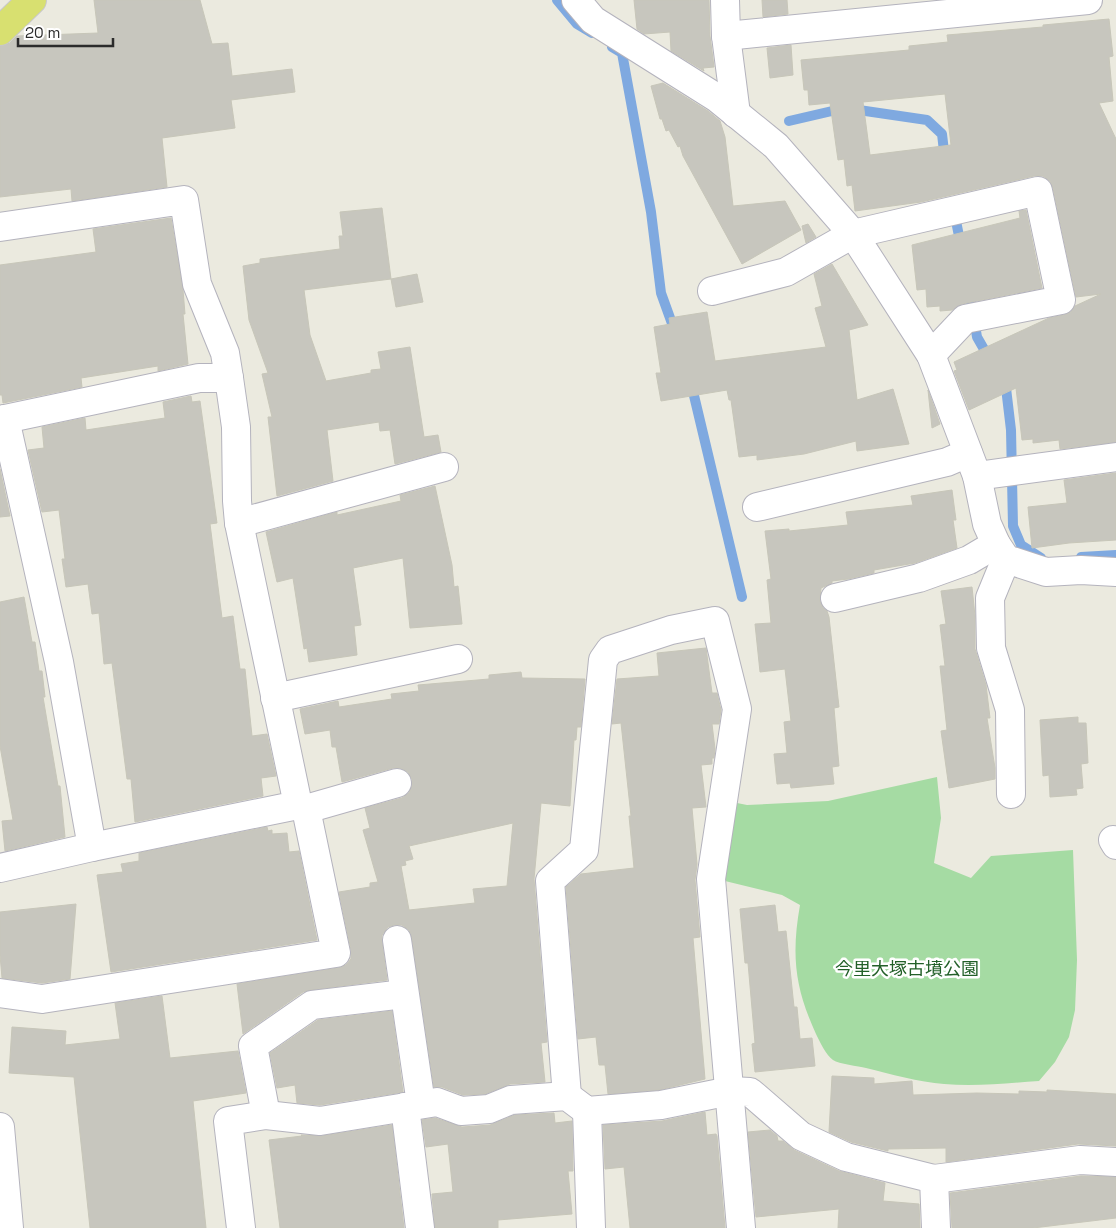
<svg xmlns="http://www.w3.org/2000/svg" width="1116" height="1228" viewBox="0 0 1116 1228" font-family="'Space Grotesk','Noto Sans JP',sans-serif">
<style>
.green{fill:#a5dba3}
.lines{fill:none;stroke-linecap:round;stroke-linejoin:round}
.stream{stroke:#7fa9e0;stroke-width:10}
.building{fill:#c7c6be;stroke:#c7c6b9;fill-rule:evenodd}
.minor-casing{stroke:#b4b3bd;stroke-width:30}
.major-casing{stroke:#c8c8c8;stroke-width:30}
.minor{stroke:#fff;stroke-width:28}
.major{stroke:#d8e070;stroke-width:28}
.labels{text-anchor:middle;dominant-baseline:central;stroke-width:5;stroke-linejoin:round;paint-order:stroke}
.park-label{font-size:18px;fill:#236029;stroke:#fff}
</style>
<rect width="100%" height="100%" fill="#ebeadf"/>
<path class="green" d="M937,777L941,818L934,863L971,878L991,856L1073,850L1077,960L1075,1010L1069,1037L1055,1062L1039,1081C1007,1083 976,1087 944,1084C919,1082 890,1074 866,1068C858,1066 839,1064 833,1060C826,1055 820,1042 816,1034C795,988 791,956 800,905L782,895L725,881L737,803L747,805L828,801Z"/>
<g class="lines">
<g class="stream">
<path d="M557,0L577,24L592,33"/>
<path d="M612,47L622,53L651,212L661,293L674,329"/>
<path d="M789,121L845,108L927,120L942,134L945,160"/>
<path d="M954,211L961,246"/>
<path d="M969,289L977,337L989,358"/>
<path d="M1001,380L1006,388L1011,430L1013,526L1021,545L1041,558"/>
<path d="M691,383L742,597"/>
<path d="M1081,557L1116,555"/>
</g>
</g>
<g class="building">
<path d="M94,0H200L212,44L228,43L232,76L292,69L295,92L231,100L235,128L162,138L167,187L72,201L71,189L0,197V46L10,43L17,36L98,33Z"/>
<path d="M634,0H709L710,36L714,67L703,68L704,71L671,51L670,32L644,34L637,29Z"/>
<path d="M762,0H787L788,14L763,17Z"/>
<path d="M1109,19L1113,56L1109,57L1113,101L1099,103L1116,139V442L1060,449L1059,440L1033,443V439L1022,440L1016,388L969,410L954,371L957,370L954,362L1049,318L1064,315L1071,312L1075,306L1101,294L1076,297L1053,188L1050,181L1043,176H1034L921,202L855,211L852,185L847,186L844,159L838,160L830,103L809,105L808,90H804L801,60L909,50V46L948,42L947,35L1043,27V25ZM945,94L951,145L870,155L863,102Z"/>
<path d="M791,45L793,75L770,78L767,48Z"/>
<path d="M663,83L708,111L720,121L725,137L733,206L785,201L801,230L742,264L683,156L680,146L678,147L669,130L666,131L662,119H660L651,86Z"/>
<path d="M382,208L391,279L304,290L310,335L326,381L371,373V370L381,369L378,352L410,347L424,437L438,435L441,452L395,464L390,430L380,431L379,422L327,430L333,481L277,496L268,417H272L262,374L268,373L249,320L243,266L260,263V259L340,249L339,236H343L340,212Z"/>
<path d="M1026,210L1042,288L962,304L952,310L940,311V306L927,307L926,289L917,290L912,245L1020,218L1019,211Z"/>
<path d="M171,218L183,290L185,314H183L188,364L158,371V366L81,378L82,387L3,403L2,395H0V265L96,252L93,229Z"/>
<path d="M808,224L816,237L806,243L802,226Z"/>
<path d="M832,264L868,325L849,330L857,400L893,389L909,444L857,451L856,441L804,454L757,460V455L739,457L731,400H729L727,390L661,401L656,373H661L654,327L670,324L669,318L707,312L715,361L826,347L815,308L822,306L814,274Z"/>
<path d="M417,274L423,302L396,307L391,279Z"/>
<path d="M928,390L940,424L932,428Z"/>
<path d="M191,396L192,402L200,401L217,523L210,524L222,618L233,616L240,669H245L252,736L267,734L276,776L261,778L263,796L135,822L131,779H127L112,663L104,664L99,613L92,614L88,584L66,587L62,559H65L59,510L42,512L28,450L44,448L42,427L85,418L86,430L165,418L163,402Z"/>
<path d="M0,469L10,516L0,517Z"/>
<path d="M1116,473V540L1069,543L1032,548L1028,507L1067,503L1064,480Z"/>
<path d="M435,486L452,565L454,587L458,586L462,624L410,628L403,558L353,568L361,625L354,626L357,655L309,662L307,648L304,649L293,578L277,582L266,532L337,512V515L401,501L400,495Z"/>
<path d="M952,490L956,520H953L957,548L915,563L874,570V573L848,579L832,581V583L821,588L820,601L823,608L827,611L829,617L839,707L834,708L839,766L832,767L834,784L791,788L790,783L777,784L774,754L787,753L784,722L791,721L785,669L760,672L755,624L771,623L767,580L771,579L765,531L789,529V531L848,525L846,512L913,505L911,496Z"/>
<path d="M972,587L975,616V649L986,685L990,718H987L995,768V779L949,788L941,731L947,730L940,666H945L940,625L946,624L941,591Z"/>
<path d="M24,597L32,642H35L39,671H42L45,697H43L58,786H60L65,837L5,851L2,821L13,820L0,746V602Z"/>
<path d="M706,648L712,693H717L721,710L719,724H712L715,749L714,758H712V764L701,765L706,807L692,808L697,864L695,880L700,937L693,938L705,1079L659,1090L608,1094L605,1065H599L596,1037L578,1039L566,887L581,874L634,868L629,816H631L621,723L612,724L617,679L659,676L657,653Z"/>
<path d="M521,672L522,678L585,679L581,727H577L576,740H574L570,806L541,803L534,879L547,1042L541,1043L545,1082L510,1084L485,1094L463,1095L442,1087H434L412,938L409,930L402,925H394L388,927L382,935V942L387,980L310,990L303,992L243,1034L237,984L338,968L346,965L351,959V950L339,892L370,887V883L378,882L363,830L370,828L365,808L402,798L409,793L412,786V779L408,772L400,768H393L342,782L336,747H332L330,730L305,734L300,709L338,701L339,707L392,699L391,694L419,691L418,685L489,679V675ZM513,823L507,886L473,889L475,903L409,910L401,866L406,865L405,861L413,859L409,846Z"/>
<path d="M1078,717V723H1086L1088,763L1081,764L1083,788L1076,789L1077,795L1050,797L1049,775L1043,776L1040,720Z"/>
<path d="M267,827L268,831L272,830V834L287,833L289,852L299,851L317,940L111,972L97,875L123,872L121,864L139,861V853Z"/>
<path d="M76,904L70,979L42,983L2,978L0,955V912Z"/>
<path d="M775,905L778,932L786,931L794,1007H797L800,1039L812,1038L815,1066L755,1072L752,1044L755,1043L748,963H745L740,909Z"/>
<path d="M162,996L170,1058L238,1051L246,1093L193,1101L206,1228H90L74,1077L9,1073L12,1027L66,1031L65,1045L120,1039L115,1003Z"/>
<path d="M392,1011L403,1092L320,1105L297,1103L295,1085L277,1088L270,1053L318,1020Z"/>
<path d="M832,1076L874,1078V1084L912,1081L913,1095L977,1093L1019,1094V1091L1047,1092V1090L1116,1094V1146L1078,1144L946,1162V1148L888,1149V1151L851,1142L829,1132Z"/>
<path d="M705,1112L707,1135L716,1134L717,1136L725,1228H630L624,1167L605,1169L603,1125L662,1121Z"/>
<path d="M554,1113L555,1123L572,1121L573,1171H568L572,1214L498,1220V1228H435L432,1194L453,1192L448,1144L426,1147L422,1120L435,1118L462,1127L490,1125L515,1115Z"/>
<path d="M392,1125L404,1228H280L269,1140L302,1136L301,1135L322,1136Z"/>
<path d="M770,1130L777,1136L778,1141H783L794,1150L839,1171L885,1183L883,1201L919,1204L920,1228H838L839,1209L756,1217L748,1132Z"/>
<path d="M1081,1176L1116,1177V1218L1033,1228H952L950,1193Z"/>
</g>
<g class="lines">
<g class="minor-casing">
<g id="minor">
<path d="M576,0L593,20L717,98L776,146L853,234L931,355L977,476L987,524L996,544L1006,559L1046,572L1081,570L1116,572"/>
<path d="M725,0L726,36L736,114"/>
<path d="M726,36L1088,0"/>
<path d="M0,227L184,200L197,284L225,353L229,378"/>
<path d="M712,291L786,272L853,234L1038,191L1061,300L965,319L931,355"/>
<path d="M5,419L59,662L92,847"/>
<path d="M0,420L199,378H229L236,427L237,501L239,523L298,805L92,847L0,868"/>
<path d="M977,476L1116,457"/>
<path d="M757,507L947,462L968,453"/>
<path d="M239,523L444,467"/>
<path d="M1006,559L990,598L991,648L1010,710L1011,794"/>
<path d="M835,598L919,578L969,560L996,544"/>
<path d="M275,698L458,659"/>
<path d="M306,809L397,783"/>
<path d="M1113,840L1116,845"/>
<path d="M397,940L421,1104"/>
<path d="M0,993L42,999L336,953L306,809L298,805"/>
<path d="M567,1096L550,881L584,850L603,660L610,650L671,630L715,621L737,709L711,879L741,1228"/>
<path d="M405,1107L420,1228"/>
<path d="M587,1111L591,1228"/>
<path d="M266,1115L253,1046L312,1005L404,994"/>
<path d="M0,1127L9,1228"/>
<path d="M934,1179L1080,1160L1116,1162"/>
<path d="M241,1228L228,1121L266,1115L320,1121L437,1102L461,1111L489,1109L511,1100L567,1096L587,1111L661,1105L730,1091L750,1092L801,1136L846,1157L934,1179L936,1228"/>
</g>
</g>
<g class="major-casing">
<path id="major" d="M0,31L32,0"/>
</g>
<use href="#minor" class="minor"/>
<use href="#major" class="major"/>
</g>
<g class="labels">
<g class="park-label">
<text x="907" y="968">今里大塚古墳公園</text>
</g>
</g>
<path d="M18 38v8h95v-8" fill="none" stroke="#2b2b2b" stroke-width="2.5"/>
<text x="25" y="38" font-size="15" fill="#2b2b2b" stroke="#ffffff" stroke-width="4" paint-order="stroke">20 m</text>
</svg>
